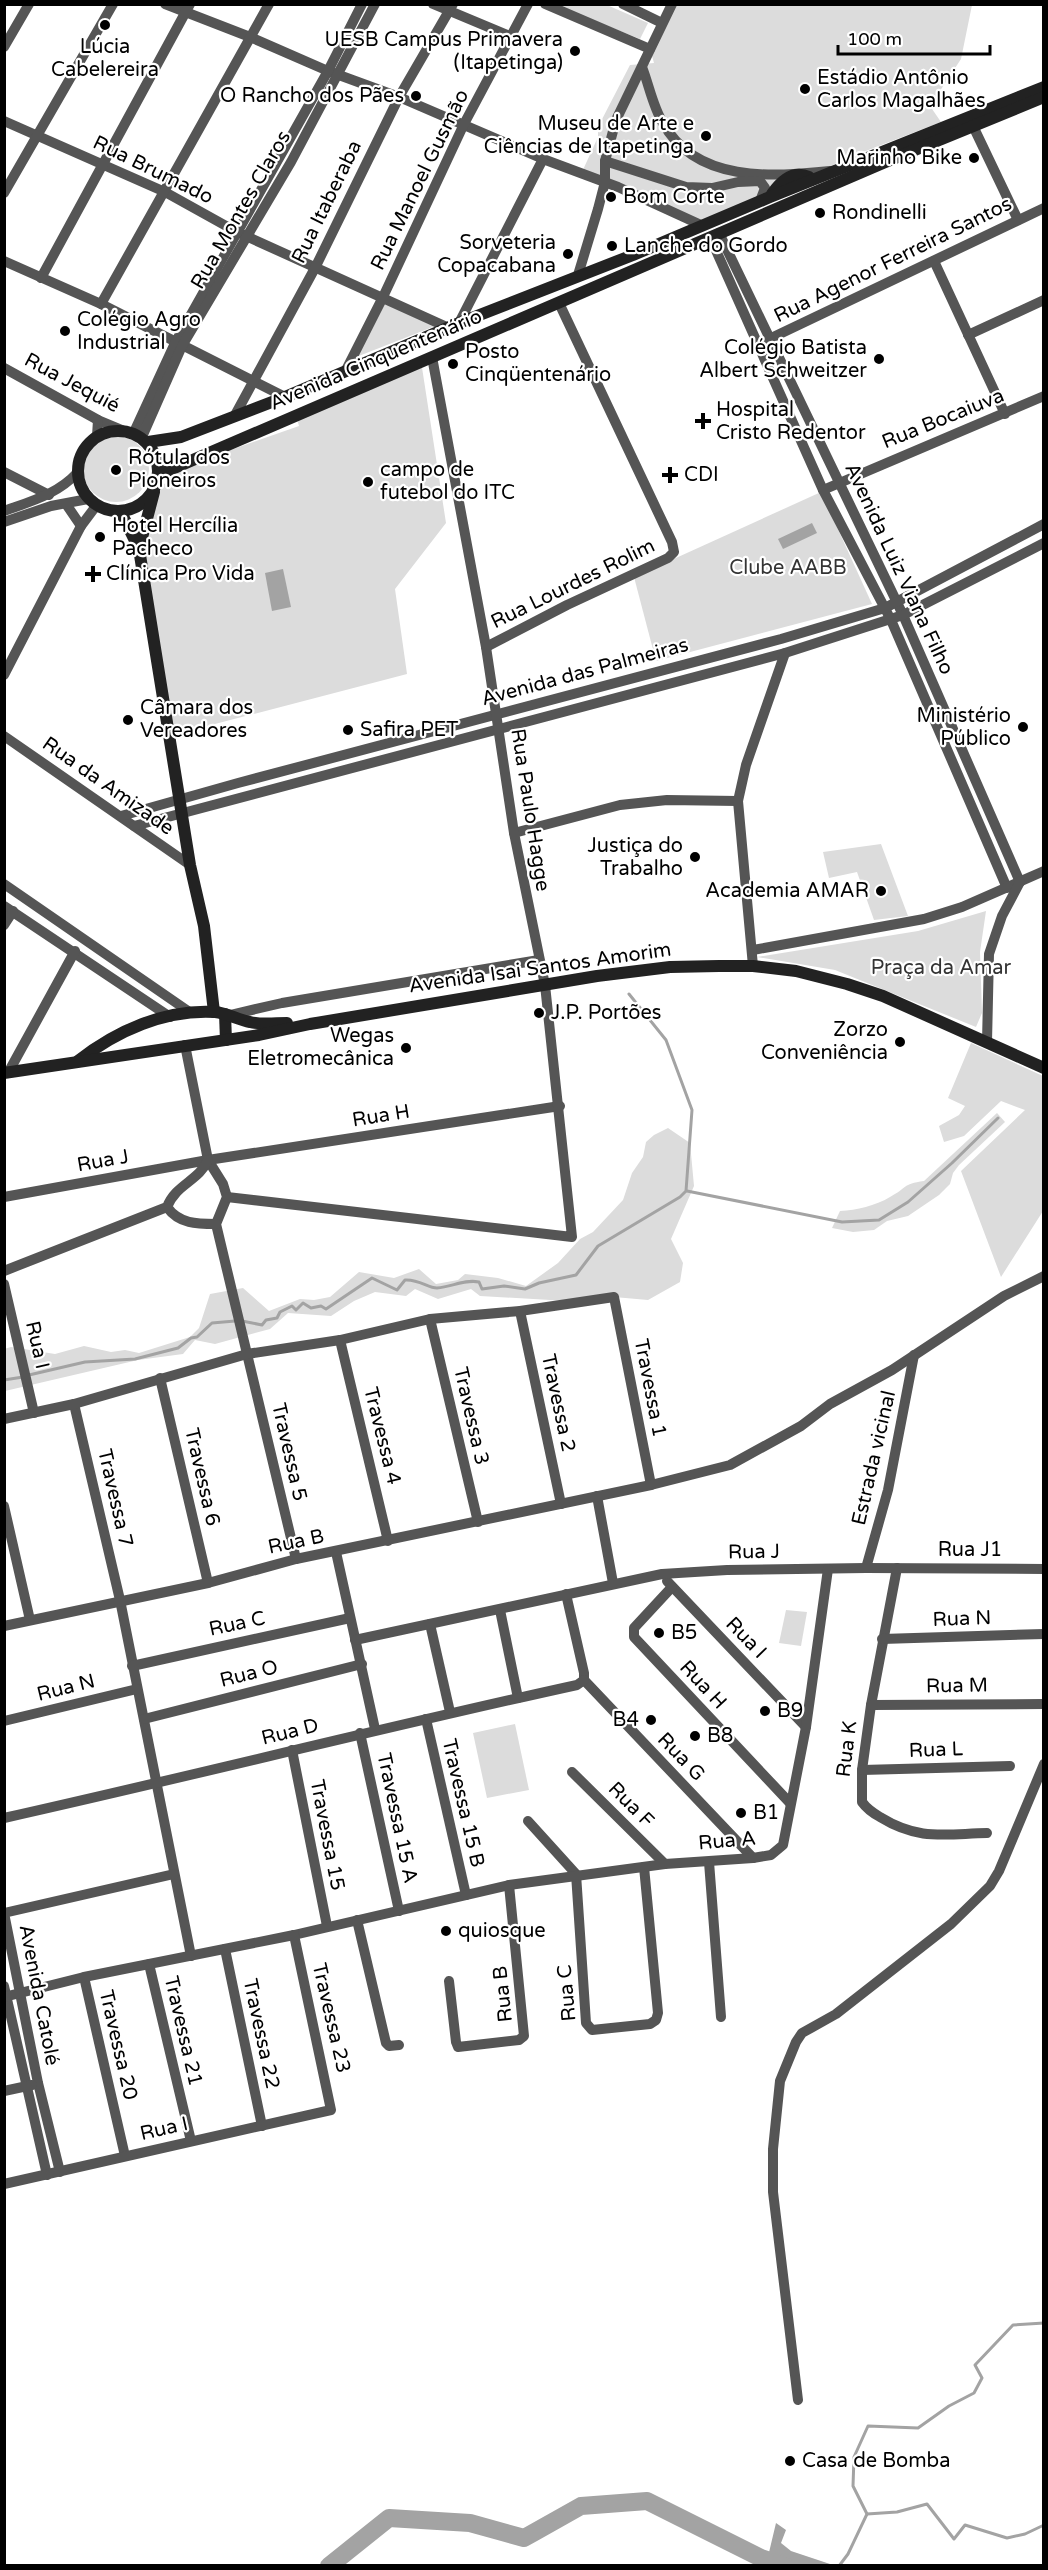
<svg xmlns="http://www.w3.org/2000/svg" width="1048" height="2570" viewBox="0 0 1048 2570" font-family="'Varela Round',sans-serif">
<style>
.green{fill:#dcdcdc}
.water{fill:#a3a3a3}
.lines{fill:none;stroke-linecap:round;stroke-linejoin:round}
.stream{stroke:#a3a3a3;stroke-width:3}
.river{stroke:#a3a3a3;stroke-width:18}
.street{stroke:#555;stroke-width:10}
.secondary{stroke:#222;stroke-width:12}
.poi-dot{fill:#000;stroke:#fff;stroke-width:2}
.labels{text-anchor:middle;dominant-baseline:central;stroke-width:4.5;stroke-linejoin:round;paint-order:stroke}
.poi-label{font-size:20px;fill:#000;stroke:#fff;text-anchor:start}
.street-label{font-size:20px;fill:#000;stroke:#fff}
.park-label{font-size:20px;fill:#333;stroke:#fff}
</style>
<rect width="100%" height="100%" fill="#fff"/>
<g class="green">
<path d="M556,5H607L648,23L640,39Z"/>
<path d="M667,5H972L961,59L930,106L941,122L840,161L793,188L696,222L582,172L598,137V127L630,65L654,63L650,49Z"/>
<path d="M378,298L438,325L346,361Z"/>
<path d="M421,361L446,523L395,589L407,674L173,735L140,544L155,492L185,466L299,426L295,412Z"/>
<circle cx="116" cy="469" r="33"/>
<path d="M821,492L872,604L656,661L634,577Z"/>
<path d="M881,844L908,916L874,920L857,872L829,878L823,852Z"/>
<path d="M986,911L980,952L982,1013L976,1027L835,970L757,957L918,931Z"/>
<path d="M971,1043L1043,1076V1211L1001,1277L961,1171L1025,1110L1001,1101L964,1136L944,1142L939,1126L959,1115L965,1106L948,1098Z"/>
<path d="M997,1113L1005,1122L959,1165L953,1173L950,1184L939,1195L908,1216L887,1221L874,1230L853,1232L832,1228L840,1211C857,1210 875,1206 890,1197C907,1188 902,1184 924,1181Z"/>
<path d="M668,1128L690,1143L694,1186L671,1239L683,1263L680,1282L648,1300L614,1297L601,1303L480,1296L471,1289L438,1299L415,1289L406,1296L375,1292L354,1301L331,1316L288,1313L270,1329L215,1344L195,1340L183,1354L138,1360L5,1391L4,1349L11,1347L55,1354L84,1346L111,1352L125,1350L139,1353L190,1337L199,1328L210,1294L243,1288L269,1311L300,1299L314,1300L330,1297L359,1272L394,1278L419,1269L436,1284L458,1280L465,1274L498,1278L526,1286L558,1263L580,1239L593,1232L623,1200L632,1173L643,1157L646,1142L654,1135Z"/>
<path d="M786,1610L807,1612L801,1646L779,1643Z"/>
<path d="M515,1724L529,1790L487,1798L473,1733Z"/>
</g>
<g class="water">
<path d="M812,523L817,533L783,549L778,539Z"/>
<path d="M283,569L291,607L272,611L265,573Z"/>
<path d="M776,2523L786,2530L781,2543L791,2551L833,2565H766Z"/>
</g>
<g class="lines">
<g class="stream">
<path d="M687,1191L842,1222L879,1220L908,1202L952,1163L998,1118"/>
<path d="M242,1321L262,1325L266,1320L277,1318L280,1312L292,1306L296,1310L303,1303L311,1308L321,1306L326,1309L372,1278L397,1290L405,1280C419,1279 428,1288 437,1288C452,1287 464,1279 479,1282L482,1289L504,1286L525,1289L539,1283L576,1275L598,1246L680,1197L686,1191L692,1110L666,1040L629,994"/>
<path d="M29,1375L85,1362L135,1359L178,1348L191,1338L197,1337L212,1323L235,1321"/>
<path d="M4,1380L23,1377"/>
<path d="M867,2514L897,2512L927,2504L954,2539L965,2525L1007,2538L1025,2534L1044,2525"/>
<path d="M839,2566L848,2554L867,2514L853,2486L854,2457L868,2426L918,2428L949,2406L974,2393L982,2378L975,2365L1013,2325L1044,2323"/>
</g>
<path class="river" d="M329,2566L389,2518L470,2523L524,2538L581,2506L647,2501L761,2558L785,2566"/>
<g class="street">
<path d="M165,4L250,37L328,71L399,97L543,159L618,187L701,225"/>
<path d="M433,4L512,37"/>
<path d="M545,4L650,49"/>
<path d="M623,4L662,23"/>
<path d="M4,47L29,4"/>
<path d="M642,67C649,85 653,107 663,123C696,183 772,177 830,171"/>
<path d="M4,121L165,192L237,232L449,328"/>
<path d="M973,126L1018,220"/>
<path d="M605,161L686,187L712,188L738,182L760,181L765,188L760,201"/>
<path d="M4,193L113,4"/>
<path d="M719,233L903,615L1020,882"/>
<path d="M710,237L823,490L891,620L1007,888"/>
<path d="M4,261L101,304L285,397"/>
<path d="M934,261L1005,414"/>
<path d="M578,275L598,209L605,182V161L616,120L672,4"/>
<path d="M41,278L190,4"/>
<path d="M101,304L269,4"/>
<path d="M459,323L543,159"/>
<path d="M968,335L1044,300"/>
<path d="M767,340L1044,208"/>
<path d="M4,368L98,420L122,430"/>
<path d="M345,372L383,297L464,124L528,4"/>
<path d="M234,417L315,268L399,97L453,4"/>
<path d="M134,432L175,343L328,71L362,4"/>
<path d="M97,436L98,420"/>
<path d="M142,437L182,346L291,162L375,4"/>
<path d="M4,472L49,495"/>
<path d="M823,490L1044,396"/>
<path d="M66,504L81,526"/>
<path d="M4,511C32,501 58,494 78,472"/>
<path d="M4,522L51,506L88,499"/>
<path d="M486,647L567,605L668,558L674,552L672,542L559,303"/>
<path d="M4,675L81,526L96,506"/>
<path d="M4,736L190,865"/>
<path d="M121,816L238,783L781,639L885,608L1044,524"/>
<path d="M134,826L785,653L903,615L1044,543"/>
<path d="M514,833L620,805L667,800L738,801"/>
<path d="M4,884L191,1013"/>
<path d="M4,906L170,1017"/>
<path d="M4,925L13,911"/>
<path d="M753,950L924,919L962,907L1044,871"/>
<path d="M753,966L738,801L746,765L785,653"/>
<path d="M230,1015L282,1003L539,960"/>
<path d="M987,1042L989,954L1002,916L1020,882"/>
<path d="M185,1045L208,1160L223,1184L227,1197L216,1224L296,1559"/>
<path d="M8,1073L75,951"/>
<path d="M4,1197L208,1160L560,1106"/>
<path d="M227,1197L572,1237L545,985L514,833L486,647L432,357"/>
<path d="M167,1207C179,1224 197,1224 216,1224"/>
<path d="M4,1271L167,1207C176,1184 199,1181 208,1160"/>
<path d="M4,1284L34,1413"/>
<path d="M520,1311L561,1504"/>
<path d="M430,1319L478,1522"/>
<path d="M340,1340L388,1541"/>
<path d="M160,1378L208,1583"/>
<path d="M74,1404L120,1600L191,1956"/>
<path d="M4,1419L74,1404L247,1354L340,1340L430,1319L520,1311L614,1297L651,1485"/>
<path d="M597,1496L613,1583"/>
<path d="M4,1506L30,1620"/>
<path d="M336,1552L375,1729"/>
<path d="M866,1568L888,1490L914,1355"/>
<path d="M897,1568L871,1705L862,1770V1802C867,1809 873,1813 880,1817C919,1841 944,1834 987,1833"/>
<path d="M667,1581L806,1727"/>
<path d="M672,1587L634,1628V1637L790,1803"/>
<path d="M566,1594L584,1673V1680"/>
<path d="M500,1610L518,1698"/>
<path d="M430,1624L450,1712"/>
<path d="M4,1626L208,1583L296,1559L651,1485L730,1465L801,1426L830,1404L892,1370L1004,1296L1044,1276"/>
<path d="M882,1639L1044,1634"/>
<path d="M355,1640L662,1574L727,1570L866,1568L1044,1569"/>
<path d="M132,1666L350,1618"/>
<path d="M584,1680L753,1858"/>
<path d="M871,1705L1044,1704"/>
<path d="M144,1719L362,1664"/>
<path d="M426,1719L466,1895"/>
<path d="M4,1721L137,1689"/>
<path d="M360,1733L399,1911"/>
<path d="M292,1750L327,1926"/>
<path d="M862,1770L1010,1766"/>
<path d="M572,1772L665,1864"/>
<path d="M4,1818C196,1775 385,1727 577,1685L584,1680"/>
<path d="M528,1821L576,1874L586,2023L592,2030L650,2024L656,2020L658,2013L644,1867"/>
<path d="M709,1862L721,2017"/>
<path d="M4,1913L38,2083L60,2172"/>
<path d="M4,1913L174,1874"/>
<path d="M357,1920L386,2043L389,2046L399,2045"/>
<path d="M225,1949L262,2126"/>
<path d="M149,1964L191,2141"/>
<path d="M84,1977L125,2156"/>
<path d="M449,1981L456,2042L458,2047L519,2040L524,2036L509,1885"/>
<path d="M4,1986L47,2175"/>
<path d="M4,1997L84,1977L294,1935L509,1885L665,1864L753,1858L771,1855L783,1845L806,1727L828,1569"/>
<path d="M4,2091L32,2085"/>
<path d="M4,2184L331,2110L294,1935"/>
<path d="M798,2400L773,2192V2149L780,2081L796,2042L802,2033L836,2014L951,1924L990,1886L999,1871L1044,1764"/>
</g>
<g class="secondary">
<path d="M772,194C781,181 793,170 809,177L811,180"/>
<circle cx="118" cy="471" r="40"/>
<path d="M148,442L181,437L285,397L459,323L633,255L770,197L1044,87"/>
<path d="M158,475L883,163L1044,97"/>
<path d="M121,512L139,549L190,865L204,926L214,1012"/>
<path d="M139,549L154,492"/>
<path d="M225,1014L226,1040"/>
<path d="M78,1061C116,1031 165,1009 215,1012C227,1013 238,1020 250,1022C262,1025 275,1023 287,1023"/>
<path d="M4,1073L259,1035L310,1024L597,976L670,967L719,966H753L796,971L847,984L883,996L1044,1068"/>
</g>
</g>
<g class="poi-dot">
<circle cx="105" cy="25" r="6"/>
<circle cx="575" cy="51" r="6"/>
<circle cx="805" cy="89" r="6"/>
<circle cx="416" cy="96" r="6"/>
<circle cx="706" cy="136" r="6"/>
<circle cx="974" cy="158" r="6"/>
<circle cx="611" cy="197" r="6"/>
<circle cx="820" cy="213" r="6"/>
<circle cx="612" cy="246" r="6"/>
<circle cx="568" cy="254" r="6"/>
<circle cx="65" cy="331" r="6"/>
<circle cx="879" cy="359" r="6"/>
<circle cx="453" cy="364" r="6"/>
<path d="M700 412h6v6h6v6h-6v6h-6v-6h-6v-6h6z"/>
<circle cx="116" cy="470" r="6"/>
<path d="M667 466h6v6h6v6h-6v6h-6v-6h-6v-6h6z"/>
<circle cx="368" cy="482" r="6"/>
<circle cx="100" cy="537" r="6"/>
<path d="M90 565h6v6h6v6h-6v6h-6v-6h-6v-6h6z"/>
<circle cx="128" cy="720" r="6"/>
<circle cx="1023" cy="727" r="6"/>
<circle cx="348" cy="730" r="6"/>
<circle cx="695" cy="857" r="6"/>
<circle cx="881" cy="891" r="6"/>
<circle cx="539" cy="1013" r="6"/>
<circle cx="900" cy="1042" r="6"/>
<circle cx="406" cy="1048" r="6"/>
<circle cx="659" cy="1633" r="6"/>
<circle cx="765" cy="1711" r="6"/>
<circle cx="651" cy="1720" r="6"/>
<circle cx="695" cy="1736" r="6"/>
<circle cx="741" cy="1813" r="6"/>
<circle cx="446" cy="1931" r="6"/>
<circle cx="790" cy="2461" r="6"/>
</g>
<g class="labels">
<g class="poi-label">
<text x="563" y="40" text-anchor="end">UESB Campus Primavera<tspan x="563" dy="23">(Itapetinga)</tspan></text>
<text x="105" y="47" text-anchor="middle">Lúcia<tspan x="105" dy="23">Cabelereira</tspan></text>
<text x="817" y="78">Estádio Antônio<tspan x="817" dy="23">Carlos Magalhães</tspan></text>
<text x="404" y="96" text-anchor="end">O Rancho dos Pães</text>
<text x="694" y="124" text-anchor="end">Museu de Arte e<tspan x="694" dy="23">Ciências de Itapetinga</tspan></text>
<text x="962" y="158" text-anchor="end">Marinho Bike</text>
<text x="623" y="197">Bom Corte</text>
<text x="832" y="213">Rondinelli</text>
<text x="556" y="243" text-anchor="end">Sorveteria<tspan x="556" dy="23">Copacabana</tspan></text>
<text x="624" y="246">Lanche do Gordo</text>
<text x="77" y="320">Colégio Agro<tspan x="77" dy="23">Industrial</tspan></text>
<text x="867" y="348" text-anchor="end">Colégio Batista<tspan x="867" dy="23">Albert Schweitzer</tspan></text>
<text x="465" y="352">Posto<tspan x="465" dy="23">Cinqüentenário</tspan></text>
<text x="716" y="410">Hospital<tspan x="716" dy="23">Cristo Redentor</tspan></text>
<text x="128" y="458">Rótula dos<tspan x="128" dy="23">Pioneiros</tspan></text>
<text x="380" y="470">campo de<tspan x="380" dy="23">futebol do ITC</tspan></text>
<text x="684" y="475">CDI</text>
<text x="112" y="526">Hotel Hercília<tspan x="112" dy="23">Pacheco</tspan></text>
<text x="106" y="574">Clínica Pro Vida</text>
<text x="140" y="708">Câmara dos<tspan x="140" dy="23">Vereadores</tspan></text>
<text x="1011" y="716" text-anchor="end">Ministério<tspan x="1011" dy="23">Público</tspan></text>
<text x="360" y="730">Safira PET</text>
<text x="683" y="846" text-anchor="end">Justiça do<tspan x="683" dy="23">Trabalho</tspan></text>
<text x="869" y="891" text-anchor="end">Academia AMAR</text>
<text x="551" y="1013">J.P. Portões</text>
<text x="888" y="1030" text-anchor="end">Zorzo<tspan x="888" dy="23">Conveniência</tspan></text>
<text x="394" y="1036" text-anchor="end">Wegas<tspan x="394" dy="23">Eletromecânica</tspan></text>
<text x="671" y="1633">B5</text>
<text x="777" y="1711">B9</text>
<text x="639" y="1720" text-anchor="end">B4</text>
<text x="707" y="1736">B8</text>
<text x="753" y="1813">B1</text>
<text x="458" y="1931">quiosque</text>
<text x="802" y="2461">Casa de Bomba</text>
</g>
<g class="street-label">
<text transform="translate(153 170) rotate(26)">Rua Brumado</text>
<text transform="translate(420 180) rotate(-64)">Rua Manoel Gusmão</text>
<text transform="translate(327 202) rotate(-64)">Rua Itaberaba</text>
<text transform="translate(241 210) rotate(-60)">Rua Montes Claros</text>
<text transform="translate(893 260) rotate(-26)">Rua Agenor Ferreira Santos</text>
<text transform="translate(376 360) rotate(-23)">Avenida Cinquentenário</text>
<text transform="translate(72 383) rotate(28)">Rua Jequié</text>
<text transform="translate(943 419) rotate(-22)">Rua Bocaiuva</text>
<text transform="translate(899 569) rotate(65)">Avenida Luiz Viana Filho</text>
<text transform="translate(573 584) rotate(-26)">Rua Lourdes Rolim</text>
<text transform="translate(585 672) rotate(-15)">Avenida das Palmeiras</text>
<text transform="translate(108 786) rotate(35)">Rua da Amizade</text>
<text transform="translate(530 810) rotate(81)">Rua Paulo Hagge</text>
<text transform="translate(540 968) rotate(-8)">Avenida Isai Santos Amorim</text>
<text transform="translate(381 1116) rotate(-9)">Rua H</text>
<text transform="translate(103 1161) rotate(-10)">Rua J</text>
<text transform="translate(37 1345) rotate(77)">Rua I</text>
<text transform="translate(650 1388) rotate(79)">Travessa 1</text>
<text transform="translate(558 1403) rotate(78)">Travessa 2</text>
<text transform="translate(471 1416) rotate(77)">Travessa 3</text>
<text transform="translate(382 1436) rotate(76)">Travessa 4</text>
<text transform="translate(289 1452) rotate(77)">Travessa 5</text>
<text transform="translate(874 1458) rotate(-77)">Estrada vicinal</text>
<text transform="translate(202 1477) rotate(77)">Travessa 6</text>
<text transform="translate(115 1498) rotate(77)">Travessa 7</text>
<text transform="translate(296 1542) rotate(-12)">Rua B</text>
<text x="970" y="1550">Rua J1</text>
<text transform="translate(754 1552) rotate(-1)">Rua J</text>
<text transform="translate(962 1619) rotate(-2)">Rua N</text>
<text transform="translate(237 1624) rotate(-12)">Rua C</text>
<text transform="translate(746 1638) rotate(46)">Rua I</text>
<text transform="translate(249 1674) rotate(-14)">Rua O</text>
<text transform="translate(703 1685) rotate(47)">Rua H</text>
<text transform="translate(957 1686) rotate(-1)">Rua M</text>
<text transform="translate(66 1688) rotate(-14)">Rua N</text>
<text transform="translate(290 1732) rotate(-14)">Rua D</text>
<text transform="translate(847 1749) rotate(-83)">Rua K</text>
<text transform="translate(936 1750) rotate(-2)">Rua L</text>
<text transform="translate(681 1757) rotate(46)">Rua G</text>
<text transform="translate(463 1803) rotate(77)">Travessa 15 B</text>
<text transform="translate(631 1805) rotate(45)">Rua F</text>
<text transform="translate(397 1818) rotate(78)">Travessa 15 A</text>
<text transform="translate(327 1835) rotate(79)">Travessa 15</text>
<text transform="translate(727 1841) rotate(-5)">Rua A</text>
<text transform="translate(567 1993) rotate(-95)">Rua C</text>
<text transform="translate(503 1994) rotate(-96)">Rua B</text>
<text transform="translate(39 1995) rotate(79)">Avenida Catolé</text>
<text transform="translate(331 2018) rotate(77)">Travessa 23</text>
<text transform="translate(183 2031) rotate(77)">Travessa 21</text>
<text transform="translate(261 2034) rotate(78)">Travessa 22</text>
<text transform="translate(118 2045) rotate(77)">Travessa 20</text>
<text transform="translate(164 2129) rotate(-13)">Rua I</text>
</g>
<g class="park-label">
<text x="788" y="568">Clube AABB</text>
<text x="941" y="968">Praça da Amar</text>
</g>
</g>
<rect width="1048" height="2570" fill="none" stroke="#000000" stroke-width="12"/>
<path d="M838 45v9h152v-9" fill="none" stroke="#000000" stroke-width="3"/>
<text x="847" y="45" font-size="18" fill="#000000" stroke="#ffffff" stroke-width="4.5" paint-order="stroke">100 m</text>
</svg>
